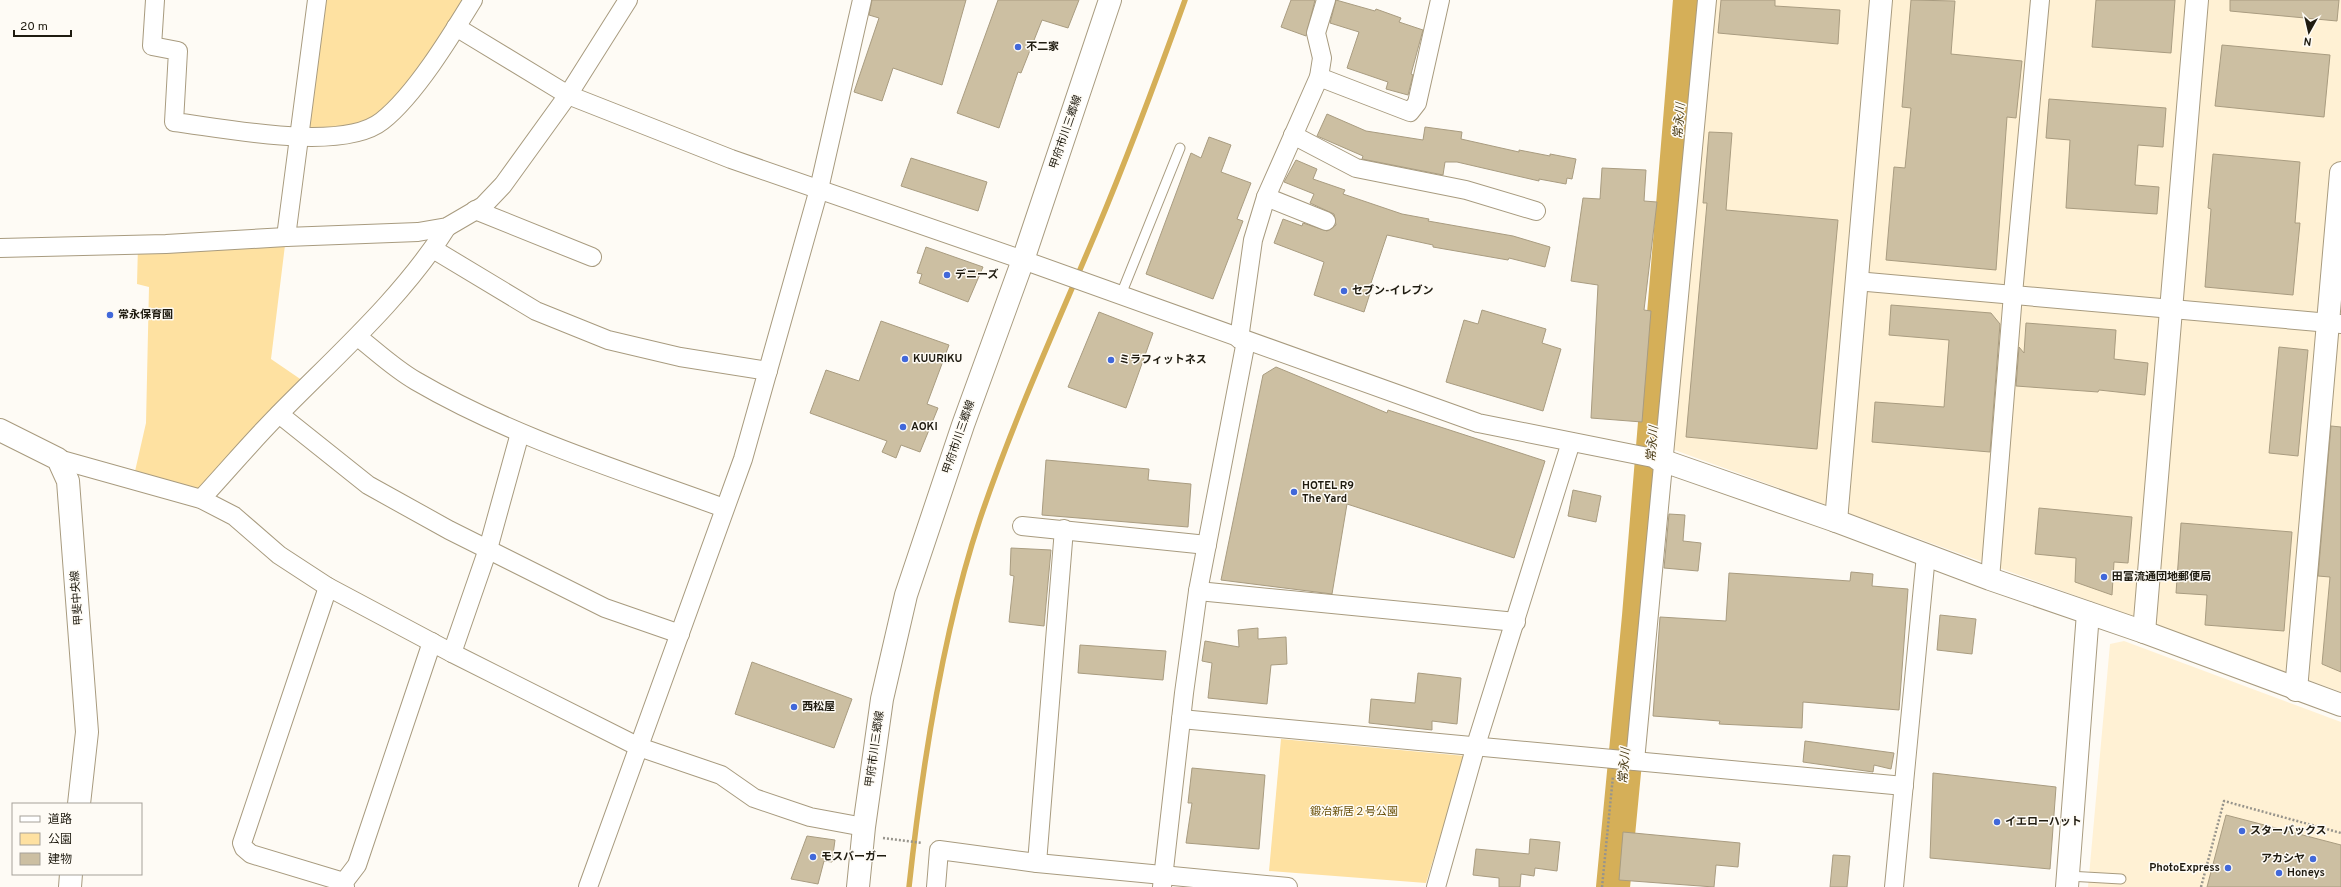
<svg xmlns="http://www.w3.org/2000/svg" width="2341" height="887" viewBox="0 0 2341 887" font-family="Overpass,'Noto Sans JP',sans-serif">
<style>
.built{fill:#fff1d4}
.green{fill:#fee1a1}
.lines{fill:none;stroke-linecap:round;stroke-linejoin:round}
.stream{stroke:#d5af58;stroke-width:5.5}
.river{stroke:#d5af58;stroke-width:34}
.building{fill:#ccbfa2;stroke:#a99c80}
.lane-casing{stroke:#a89b7f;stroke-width:11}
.street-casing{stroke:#a89b7f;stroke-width:20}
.secondary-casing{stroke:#a89b7f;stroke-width:24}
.primary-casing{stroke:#a89b7f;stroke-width:24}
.path{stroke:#97948c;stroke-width:2.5;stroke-dasharray:2 2;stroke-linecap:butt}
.lane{stroke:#fff;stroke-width:9}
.street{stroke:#fff;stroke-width:18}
.secondary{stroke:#fff;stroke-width:22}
.primary{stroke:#fff;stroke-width:22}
.poi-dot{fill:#4168da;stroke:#fefbf5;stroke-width:1.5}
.labels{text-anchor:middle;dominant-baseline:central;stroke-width:3;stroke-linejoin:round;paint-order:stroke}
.poi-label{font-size:11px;font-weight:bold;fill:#1f1b10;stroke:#fefbf5;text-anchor:start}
.street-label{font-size:11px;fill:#1f1b10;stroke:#fefbf5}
.park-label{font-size:11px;fill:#684f08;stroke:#fefbf5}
.water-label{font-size:12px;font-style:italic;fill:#493a14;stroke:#fefbf5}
</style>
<rect width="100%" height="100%" fill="#fefbf5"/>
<g class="built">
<path d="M1709,0H2341V692L1669,448Z"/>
<path d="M2124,641L2341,722V887H2088L2110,644Z"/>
</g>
<g class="green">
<path d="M317,0H473L382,121L299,137Z"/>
<path d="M286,237L271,359L309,385L201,499L133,480L146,423L149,287L137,284L138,245Z"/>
<path d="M1281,739L1465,756L1426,883L1269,871Z"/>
</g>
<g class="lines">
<path class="stream" d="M909,887C922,767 942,633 980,519C1013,421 1056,327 1096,232C1128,156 1157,78 1185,0"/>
<path class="river" d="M1613,887L1639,616L1690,0"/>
</g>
<g class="building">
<path d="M872,0H966L942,85L893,68L882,101L854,92L879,18L869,15Z"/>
<path d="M998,0H1079L1068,28L1042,20L1021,73L1018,72L999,128L957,113Z"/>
<path d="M1291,0H1315L1306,36L1281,27Z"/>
<path d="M1336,0L1375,11L1376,9L1401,18L1399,22L1423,30L1411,74L1413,75L1408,95L1386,89L1388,82L1347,68L1359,32L1330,23Z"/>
<path d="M1721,0H1775V6L1840,10L1838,44L1718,33Z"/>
<path d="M1911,0L1955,1L1951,54L2022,61L2016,118L2007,117L1996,270L1886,260L1894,167L1905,168L1911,108L1902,107Z"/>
<path d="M2096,0H2175L2171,53L2092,47Z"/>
<path d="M2230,0H2339L2337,21L2230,11Z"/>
<path d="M2222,45L2330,55L2324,117L2215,106Z"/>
<path d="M2049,99L2166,108L2163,147L2138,145L2135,185L2159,187L2157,214L2066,208L2070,140L2046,138Z"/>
<path d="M1327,114L1366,131L1423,140L1425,127L1462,132L1461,139L1519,152V150L1550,156V154L1576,159L1572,179L1567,178L1566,184L1539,179V181L1457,162H1445L1443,175L1362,159L1363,156L1317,136Z"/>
<path d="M1709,132L1732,133L1726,210L1838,220L1817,449L1686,437L1707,203H1703Z"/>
<path d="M1209,137L1231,145L1221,172L1251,183L1237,219L1243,221L1213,299L1146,274L1191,153L1201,158Z"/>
<path d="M2213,154L2300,162L2295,223H2300L2293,295L2205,287L2211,209L2208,208Z"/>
<path d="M911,158L987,182L978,211L901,186Z"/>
<path d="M1296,160L1317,169L1313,179L1345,190L1343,194L1402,214L1429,219L1428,221L1513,236L1550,247L1545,267L1509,258L1508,260L1433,247V245L1387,235L1370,286L1372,287L1364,312L1314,295L1324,262L1274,243L1283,219L1302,226L1303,223L1327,231L1336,225L1334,214L1310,203L1314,194L1284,182Z"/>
<path d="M1602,168L1646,170L1644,201L1657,202L1644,310L1651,311L1642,422L1591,418L1598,285L1571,281L1583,198L1600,199Z"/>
<path d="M926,247L983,267L968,302L919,283L922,274L917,273Z"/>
<path d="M1891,305L1991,313L2000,324L1990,452L1872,442L1875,402L1944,407L1949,340L1889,335Z"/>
<path d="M1482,310L1546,329L1542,343L1561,349L1543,411L1446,382L1464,320L1478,324Z"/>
<path d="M1099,312L1153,333L1126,408L1068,387Z"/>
<path d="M881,321L949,345L927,404L938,408L920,452L901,445L896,458L882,452L887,441L810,413L826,370L859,381Z"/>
<path d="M2026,323L2116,330L2114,359L2148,363L2145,395L2099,390L2098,392L2016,386L2019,347L2024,353Z"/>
<path d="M2279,347L2308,350L2298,456L2269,453Z"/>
<path d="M1276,367L1387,413L1388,410L1545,461L1514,558L1347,504L1332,594L1221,580L1263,375Z"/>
<path d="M2331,426L2341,427V672L2322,664L2330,577L2318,576Z"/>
<path d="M1046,460L1149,469L1148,480L1191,484L1188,527L1042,515Z"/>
<path d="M1573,490L1601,496L1596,522L1568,516Z"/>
<path d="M2039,508L2132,517L2128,563L2114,562L2112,595L2075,582L2076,558L2035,554Z"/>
<path d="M1669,514L1685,515L1683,541L1701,543L1698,571L1664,568Z"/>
<path d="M2181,523L2292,532L2284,631L2205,625L2207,595L2176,593Z"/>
<path d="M1011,548L1051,550L1044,626L1009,622L1014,576L1010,575Z"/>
<path d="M1851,572L1873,574L1872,586L1908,589L1899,710L1803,702L1802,728L1719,724L1720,721L1653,716L1660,617L1726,621L1729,573L1850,581Z"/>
<path d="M1940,615L1976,619L1972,654L1937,650Z"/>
<path d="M1258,628V639L1286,637L1287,664L1271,665L1267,704L1208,698L1212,663L1202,661L1205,641L1239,647L1238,630Z"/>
<path d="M1080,645L1166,651L1163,680L1078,673Z"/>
<path d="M752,662L852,699L834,748L735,714Z"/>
<path d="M1418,673L1461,678L1457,724L1432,721V730L1369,723L1371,699L1415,703Z"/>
<path d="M1805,741L1894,753L1891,769L1874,765L1873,772L1803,762Z"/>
<path d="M1192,768L1265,775L1259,849L1186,843L1192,803H1188Z"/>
<path d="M1933,773L2056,787L2050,869L1930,858Z"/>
<path d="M2226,815L2341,845V887H2207Z"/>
<path d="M1623,832L1740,843L1738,867L1716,865L1714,887L1619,880Z"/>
<path d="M807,836L835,840L832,862L824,861L818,884L791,879Z"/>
<path d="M1530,839L1560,842L1557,871L1535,868L1534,876L1521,874L1520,887H1499V878L1473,875L1476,849L1529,854Z"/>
<path d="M1833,855L1850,856L1847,887H1830Z"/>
</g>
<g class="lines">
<g class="lane-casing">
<g id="lane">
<path d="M1120,297L1180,148"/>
<path d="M2068,876L2121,879"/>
</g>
</g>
<g class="street-casing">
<g id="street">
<path d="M155,0L152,46L178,51L174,122C224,128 342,153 382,121C415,95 451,36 473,0"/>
<path d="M456,27L568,95L731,159L1023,260L1478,423L1658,459"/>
<path d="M1319,77L1410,112L1417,103L1440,0"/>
<path d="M1293,135L1356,168L1466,190L1536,211"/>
<path d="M1266,197L1326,221"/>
<path d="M475,210L592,257"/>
<path d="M286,237L317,0"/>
<path d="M0,248L166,244L286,237L418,232L447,227L483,206L503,185L568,95L628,0"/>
<path d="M433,249L536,311L608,340L680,357L768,371"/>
<path d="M1856,281L2341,324"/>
<path d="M358,337C377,352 395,369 416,381C512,437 620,470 724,508"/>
<path d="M1239,339L1253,240L1266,197L1319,77L1322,58L1316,33L1326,0"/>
<path d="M279,414L368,485L449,530L605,608L680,634"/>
<path d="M58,459L201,499L234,516L279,555L328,587L452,653L639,747L721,775L754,798L810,817L864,827"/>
<path d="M201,499C227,471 252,441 279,414C338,354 402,298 447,227"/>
<path d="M1022,526L1207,545"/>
<path d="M1990,579L2013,294L2040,0"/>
<path d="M328,587L242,843L244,848L251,854L344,882"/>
<path d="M1198,591L1516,622"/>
<path d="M452,653L488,549L520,433"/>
<path d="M1181,719L1904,786"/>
<path d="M1635,761L1707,0"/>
<path d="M1037,863L1064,529"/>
<path d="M345,887L344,882L357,865L432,642"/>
<path d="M588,887L743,459L819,189L862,0"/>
<path d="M936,887L939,850L1037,863L1288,887"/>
<path d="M1162,887L1184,693L1198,591L1246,341"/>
<path d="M1436,887L1476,745L1571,442"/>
<path d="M1894,887L1926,555"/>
</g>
</g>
<g class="secondary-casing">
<g id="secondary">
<path d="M1658,459L1836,521L1990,579L2144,632L2341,705"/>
<path d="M1836,521L1881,0"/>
<path d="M2144,632L2197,0"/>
<path d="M2296,690L2341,173"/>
<path d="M2067,887L2088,613"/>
</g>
</g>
<g class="primary-casing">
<g id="primary">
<path d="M0,430L58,459L68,481L87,732L79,804"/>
<path d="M70,887L71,874"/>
<path d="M858,887L864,827L882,699L906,595L963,425L1023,260L1110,0"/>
</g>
</g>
<g class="path">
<path d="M883,838L922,843"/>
<path d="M1602,887L1613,776"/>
<path d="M2201,887L2224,801L2341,833"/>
</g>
<use href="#lane" class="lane"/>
<use href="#street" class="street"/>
<use href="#secondary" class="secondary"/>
<use href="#primary" class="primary"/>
</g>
<g class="poi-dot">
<circle cx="1018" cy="47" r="4"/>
<circle cx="947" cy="275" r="4"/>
<circle cx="1344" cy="291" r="4"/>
<circle cx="110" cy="315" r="4"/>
<circle cx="905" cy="359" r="4"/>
<circle cx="1111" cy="360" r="4"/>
<circle cx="903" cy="427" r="4"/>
<circle cx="1294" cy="492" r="4"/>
<circle cx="2104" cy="577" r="4"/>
<circle cx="794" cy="707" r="4"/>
<circle cx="1997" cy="822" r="4"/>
<circle cx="2242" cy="831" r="4"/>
<circle cx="813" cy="857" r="4"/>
<circle cx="2313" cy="859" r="4"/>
<circle cx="2228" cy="868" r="4"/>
<circle cx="2279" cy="873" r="4"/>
</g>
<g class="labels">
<g class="poi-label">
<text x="1026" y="47">不二家</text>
<text x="955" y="275">デニーズ</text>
<text x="1352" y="291">セブン-イレブン</text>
<text x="118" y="315">常永保育園</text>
<text x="913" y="359">KUURIKU</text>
<text x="1119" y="360">ミラフィットネス</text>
<text x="911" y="427">AOKI</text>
<text x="1302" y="486">HOTEL R9<tspan x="1302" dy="13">The Yard</tspan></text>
<text x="2112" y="577">田富流通団地郵便局</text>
<text x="802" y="707">西松屋</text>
<text x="2005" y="822">イエローハット</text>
<text x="2250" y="831">スターバックス</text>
<text x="821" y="857">モスバーガー</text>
<text x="2305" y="859" text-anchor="end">アカシヤ</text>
<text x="2220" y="868" text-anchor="end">PhotoExpress</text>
<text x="2287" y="873">Honeys</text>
</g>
<g class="street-label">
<text transform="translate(1066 132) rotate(-71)">甲府市川三郷線</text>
<text transform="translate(959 437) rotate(-71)">甲府市川三郷線</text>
<text transform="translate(77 598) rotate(-94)">甲斐中央線</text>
<text transform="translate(875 749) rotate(-82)">甲府市川三郷線</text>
</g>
<g class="park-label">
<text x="1354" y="812">鍛冶新居２号公園</text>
</g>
<g class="water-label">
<text transform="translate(1680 121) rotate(-85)">常永川</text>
<text transform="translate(1653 444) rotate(-85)">常永川</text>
<text transform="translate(1625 766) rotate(-85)">常永川</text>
</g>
</g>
<rect x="12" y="803" width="130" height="72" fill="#fefbf5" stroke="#a5a199"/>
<rect x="20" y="816" width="20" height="6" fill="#ffffff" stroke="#a5a199"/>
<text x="48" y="823" font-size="12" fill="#1f1b10">道路</text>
<rect x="20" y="833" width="20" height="12" fill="#fee1a1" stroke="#a5a199"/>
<text x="48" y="843" font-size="12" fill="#1f1b10">公園</text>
<rect x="20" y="853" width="20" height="12" fill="#ccbfa2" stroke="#a5a199"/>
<text x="48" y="863" font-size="12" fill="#1f1b10">建物</text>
<g transform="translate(2309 32) rotate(188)" stroke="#fefbf5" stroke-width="3" paint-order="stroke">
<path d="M0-3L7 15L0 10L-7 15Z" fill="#1f1b10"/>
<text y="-6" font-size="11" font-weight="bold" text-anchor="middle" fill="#1f1b10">N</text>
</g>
<path d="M14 30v6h57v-6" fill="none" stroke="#1f1b10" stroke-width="2"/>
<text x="20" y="30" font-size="12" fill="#1f1b10" stroke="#fefbf5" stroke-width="3" paint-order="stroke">20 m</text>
</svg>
